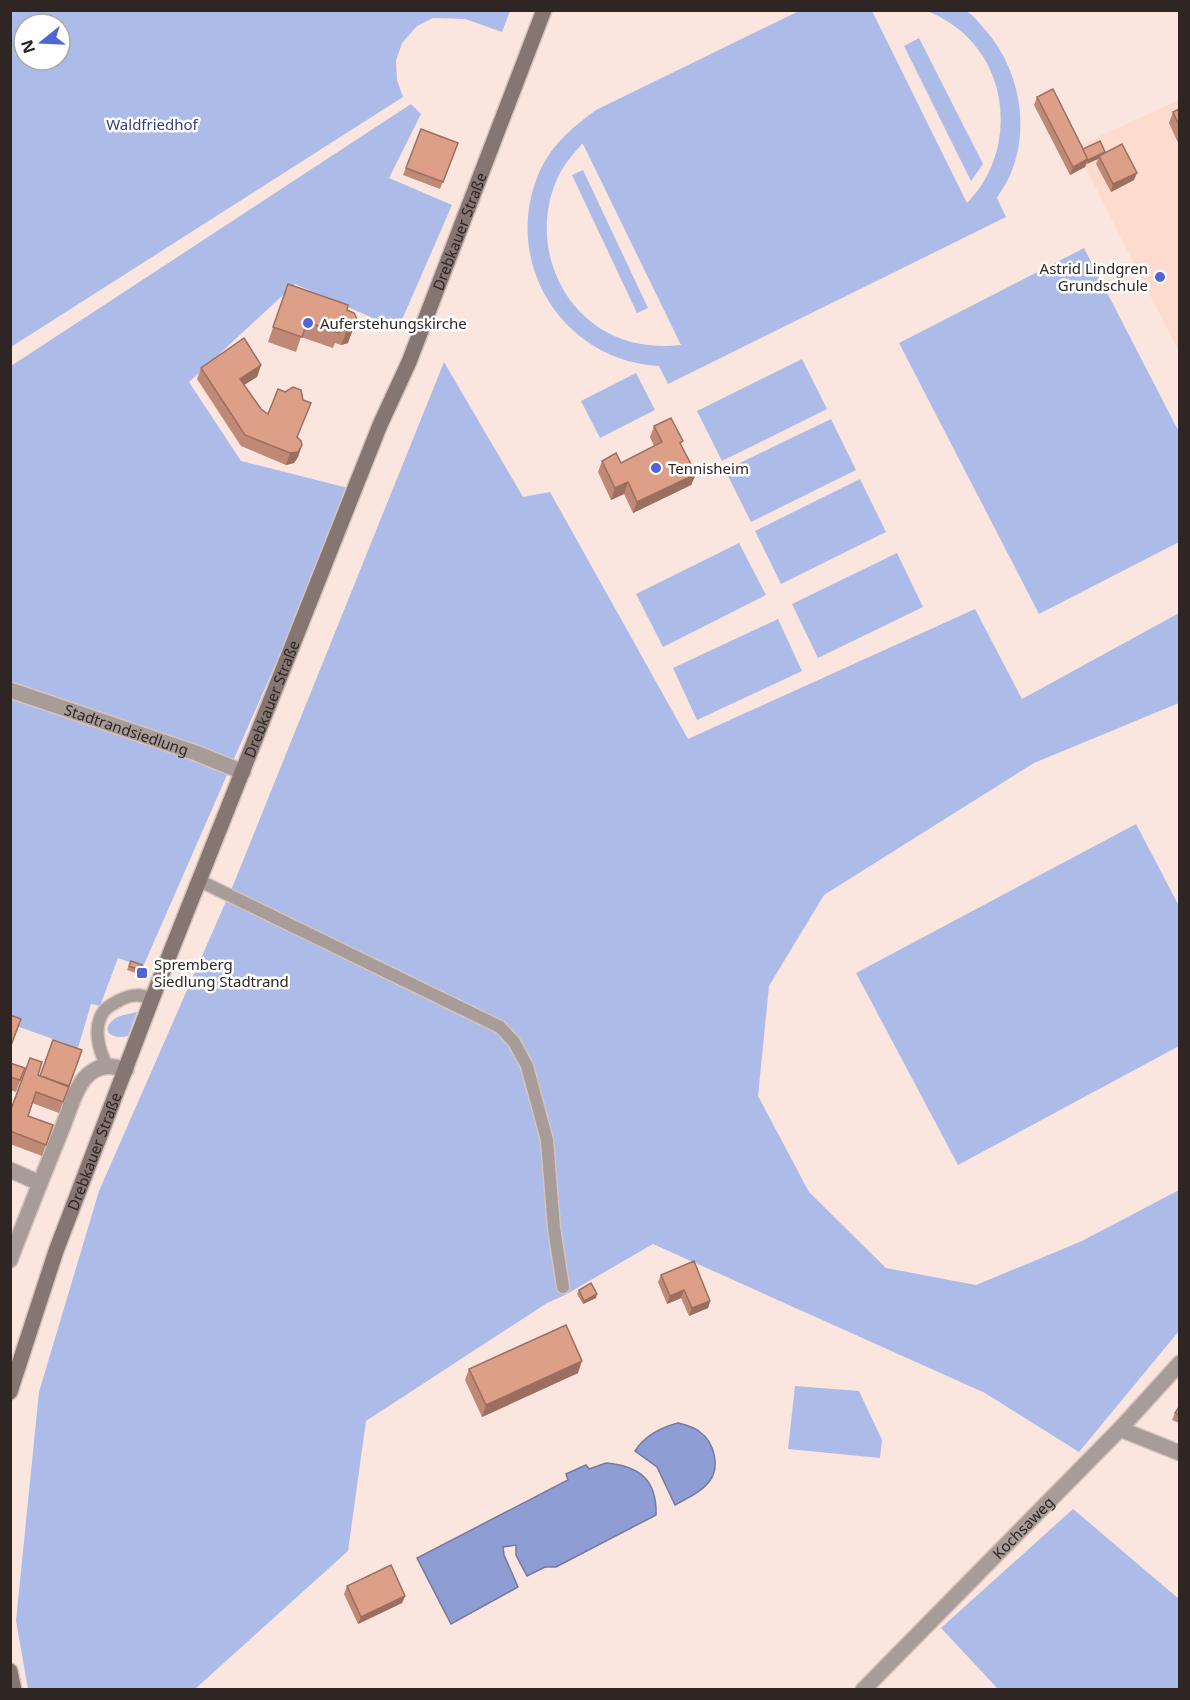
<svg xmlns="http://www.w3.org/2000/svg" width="1190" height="1700" viewBox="0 0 1190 1700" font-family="'Noto Sans',sans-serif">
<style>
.built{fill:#fddbce}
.green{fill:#adbbe9;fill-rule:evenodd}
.water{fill:#8e9dd4;stroke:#72799f;stroke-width:1.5}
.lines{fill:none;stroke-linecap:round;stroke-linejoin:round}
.lane-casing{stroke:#d6c3bd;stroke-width:15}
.street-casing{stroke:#d6c3bd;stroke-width:18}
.secondary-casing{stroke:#d6c3bd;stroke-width:18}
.lane{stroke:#a79c98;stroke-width:12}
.street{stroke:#a79c98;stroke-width:15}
.secondary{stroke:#867671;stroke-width:15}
.wall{fill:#bf8975}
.shaded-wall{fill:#9b6f5f}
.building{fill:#de9f88;stroke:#9b6f5f;stroke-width:1.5}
.poi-dot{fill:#5063d9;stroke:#fff;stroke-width:2}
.labels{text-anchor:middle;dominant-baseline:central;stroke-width:5;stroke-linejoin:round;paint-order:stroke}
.park-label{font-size:15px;fill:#323e81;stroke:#fff}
.street-label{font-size:15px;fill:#2f2522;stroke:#fff}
.poi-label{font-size:15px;fill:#2f2522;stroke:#fff;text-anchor:start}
</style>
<rect width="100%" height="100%" fill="#fbe6df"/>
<path class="built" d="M1179,100V352L1075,147Z"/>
<g class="green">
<path d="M11,10H510V11L502,32L465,19L433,18L417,26L402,43L396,61L397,80L403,97L11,347ZM24,24H60V60H24Z"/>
<path d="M799,11H872L967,203C1009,161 1013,88 972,42C960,28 944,18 927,11C935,10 957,8 964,10C972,13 981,25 987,32C1018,68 1030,125 1012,170C1009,180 1002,189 997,198L1006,217L668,384L659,366C565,361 503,266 537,178C548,148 571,128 596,110ZM582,144H583L681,345C661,347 641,346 622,339C556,315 528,235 560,173C566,162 574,153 582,144Z"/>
<path d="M919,38L983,164L971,181L904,46Z"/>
<path d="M411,104L421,114L389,178L452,205L398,329L295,284L189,382L241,461L352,489L143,967L118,958L100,1006L91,1004L78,1048L11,1024V366Z"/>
<path d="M583,170L648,308L637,313L572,175Z"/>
<path d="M1084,248L1179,432V542L1039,614L899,343Z"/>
<path d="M802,359L827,409L722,461L697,411Z"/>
<path d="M444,362L523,497L550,492L688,739L975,609L1022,699L1179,613V703L1034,763L824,895L769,986L758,1096L809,1192L886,1268L976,1285L1082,1241L1179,1190V1331L1079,1452L985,1393L653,1244L565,1295L547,1303L366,1421L348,1551L195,1689H28L16,1621L39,1392L99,1191L234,883Z"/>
<path d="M636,373L655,410L600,438L581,401Z"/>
<path d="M831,419L856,470L751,522L725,470Z"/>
<path d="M860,479L886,532L781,584L755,531Z"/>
<path d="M739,543L766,595L663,647L636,594Z"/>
<path d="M897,553L923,607L818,658L792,604Z"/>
<path d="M778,619L802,671L697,720L673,668Z"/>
<path d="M1136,824L1179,906V1046L958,1165L856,973Z"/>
<path d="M137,1012L128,1036C114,1040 99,1032 113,1020C119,1015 129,1014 137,1012Z"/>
<path d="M795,1386L859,1391L882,1440L880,1458L788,1449Z"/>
<path d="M1073,1509L1179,1599V1689H998L941,1628Z"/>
</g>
<g class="water">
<path d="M678,1423C686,1425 693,1426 700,1432C714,1442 721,1467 709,1482C700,1493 687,1498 675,1505L657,1467L635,1451C644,1436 662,1427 678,1423Z"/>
<path d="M606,1463C640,1466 657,1480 656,1515L556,1567H545L527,1576L516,1555V1545L503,1547L504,1555L518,1587L451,1624L417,1558L568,1480L566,1474L586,1465L589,1469Z"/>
</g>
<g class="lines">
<g class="lane-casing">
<g id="lane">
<path d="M198,880L500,1027L514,1042L527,1066L547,1140L554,1228L563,1287"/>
<path d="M107,1066C99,1051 92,1027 104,1011C108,1006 115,1003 120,1000C132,994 140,994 152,999"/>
</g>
</g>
<g class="street-casing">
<g id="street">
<path id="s1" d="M10,690L196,753L243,772"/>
<path d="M10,1170L40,1183"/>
<path d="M10,1260C27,1215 45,1171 63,1126C69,1111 74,1092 84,1079C96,1065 109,1064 126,1070"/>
<path d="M1120,1429L1180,1453"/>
<path id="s2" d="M863,1690L1120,1429L1180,1363"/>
</g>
</g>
<g class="secondary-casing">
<g id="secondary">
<path id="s3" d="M10,1392L56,1251L152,999L380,425L409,362L544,10"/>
<path d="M10,1671L14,1690"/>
</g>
</g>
<use href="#lane" class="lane"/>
<use href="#street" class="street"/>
<use href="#secondary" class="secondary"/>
</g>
<g class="wall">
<path d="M1037,97L1083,149L1105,152V154L1134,180L1111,192L1096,164L1098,159L1087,163L1085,167L1070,175L1034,105Z"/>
<path d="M1179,109V145L1169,123L1173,112Z"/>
<path d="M421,129L458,143L440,189L403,175Z"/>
<path d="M288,284L347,310L348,343L341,345L335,343L333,348L301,337L296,352L268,342Z"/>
<path d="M261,365L257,377L244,385L261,409L297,438L302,445L298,457L294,463L286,465L241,446L197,379L201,368Z"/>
<path d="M654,426L681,445L696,474L691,485L633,513L624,494L611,500L598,472L602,461L621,463L654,446L650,437Z"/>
<path d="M131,961L142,965L139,974L127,970Z"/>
<path d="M82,1050L59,1113L32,1103L28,1116L53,1125L42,1156L10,1144V1112L38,1075L40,1076Z"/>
<path d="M10,1063L25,1068L16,1092L10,1090Z"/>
<path d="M661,1275L710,1301L708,1308L689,1316L681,1298L667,1304L658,1282Z"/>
<path d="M579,1290L596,1298L583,1304L577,1294Z"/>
<path d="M469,1369L578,1373L482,1417L465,1380Z"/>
<path d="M1179,1407V1423L1172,1420L1175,1413Z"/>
<path d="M347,1586L405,1596L402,1603L358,1624L344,1594Z"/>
</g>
<g class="shaded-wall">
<path d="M1105,152L1104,156H1099L1098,159L1087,164L1088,160Z"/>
<path d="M1088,159L1085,167L1070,175L1073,167Z"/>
<path d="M1137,173L1134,180L1111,192L1113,184Z"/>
<path d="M357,319L348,343L341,345L347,330Z"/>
<path d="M261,365L257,377L236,390L240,379Z"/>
<path d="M302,445L298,457L294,463L286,465L290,453Z"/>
<path d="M696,474L691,485L633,513L637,502Z"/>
<path d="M628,482L624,494L611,500L615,488Z"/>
<path d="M684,1290L681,1298L667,1304L670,1296Z"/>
<path d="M597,1294L596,1298L583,1304L584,1301Z"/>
<path d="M710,1301L708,1308L689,1316L692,1308Z"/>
<path d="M582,1361L578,1373L482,1417L486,1405Z"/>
<path d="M405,1596L402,1603L358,1624L361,1617Z"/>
</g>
<g class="building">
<path d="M1053,89L1088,159L1073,167L1037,97Z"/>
<path d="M1179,109V125L1173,112Z"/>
<path d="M421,129L458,143L443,182L406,168Z"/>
<path d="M1100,141L1105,152L1088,160L1083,149Z"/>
<path d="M1122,144L1137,173L1113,184L1099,156Z"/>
<path d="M288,284L348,305L347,310L354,313L357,319L354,328L347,330L340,328L339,333L307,322L302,337L273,327Z"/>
<path d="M244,338L261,365L240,379L261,409L268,414L278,389L285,392L293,387L301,390L303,400L311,403L297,437L301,441L302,445L298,452L290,453L245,435L201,368Z"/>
<path d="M671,418L683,441L680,443L696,474L637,502L628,482L615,488L602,461L616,453L621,463L662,442L654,426Z"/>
<path d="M131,961L142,965L140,970L129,966Z"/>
<path d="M10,1015L21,1019L10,1048Z"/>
<path d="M53,1040L82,1050L69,1086L40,1076Z"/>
<path d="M30,1058L42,1062L38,1075L69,1087L63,1102L36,1092L28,1116L53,1125L46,1145L10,1131V1112Z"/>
<path d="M10,1063L25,1068L20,1080L10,1077Z"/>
<path d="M694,1261L710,1301L692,1308L684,1290L670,1296L661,1275Z"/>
<path d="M591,1283L597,1294L584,1301L579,1290Z"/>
<path d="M566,1325L582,1361L486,1405L469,1369Z"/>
<path d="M1179,1407V1415L1175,1413Z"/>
<path d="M391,1565L405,1596L361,1617L347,1586Z"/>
</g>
<g class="poi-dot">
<circle cx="1160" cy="277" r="6"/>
<circle cx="308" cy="323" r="6"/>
<circle cx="656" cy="468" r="6"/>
<rect x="136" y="967" width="12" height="12" rx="3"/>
</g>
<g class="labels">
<g class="park-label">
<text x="152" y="124">Waldfriedhof</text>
</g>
<g class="street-label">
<text stroke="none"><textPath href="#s3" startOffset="1245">Drebkauer Straße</textPath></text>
<text stroke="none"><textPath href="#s3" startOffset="741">Drebkauer Straße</textPath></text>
<text stroke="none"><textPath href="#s1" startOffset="123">Stadtrandsiedlung</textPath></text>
<text stroke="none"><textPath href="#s3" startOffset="255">Drebkauer Straße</textPath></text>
<text stroke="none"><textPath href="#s2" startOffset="228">Kochsaweg</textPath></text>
</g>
<g class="poi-label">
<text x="1148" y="268" text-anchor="end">Astrid Lindgren<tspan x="1148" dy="17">Grundschule</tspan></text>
<text x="320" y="323">Auferstehungskirche</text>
<text x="668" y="468">Tennisheim</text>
<text x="154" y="964">Spremberg<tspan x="154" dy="17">Siedlung Stadtrand</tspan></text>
</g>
</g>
<rect width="1190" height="1700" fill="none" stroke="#2f2522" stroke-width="24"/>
<g transform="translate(42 42) rotate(252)"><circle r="28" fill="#ffffff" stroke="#aca8a7" stroke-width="1.5"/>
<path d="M0-4.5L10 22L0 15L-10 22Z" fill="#5063d9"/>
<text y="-9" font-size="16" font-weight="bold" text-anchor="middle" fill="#2f2522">N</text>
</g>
</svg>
